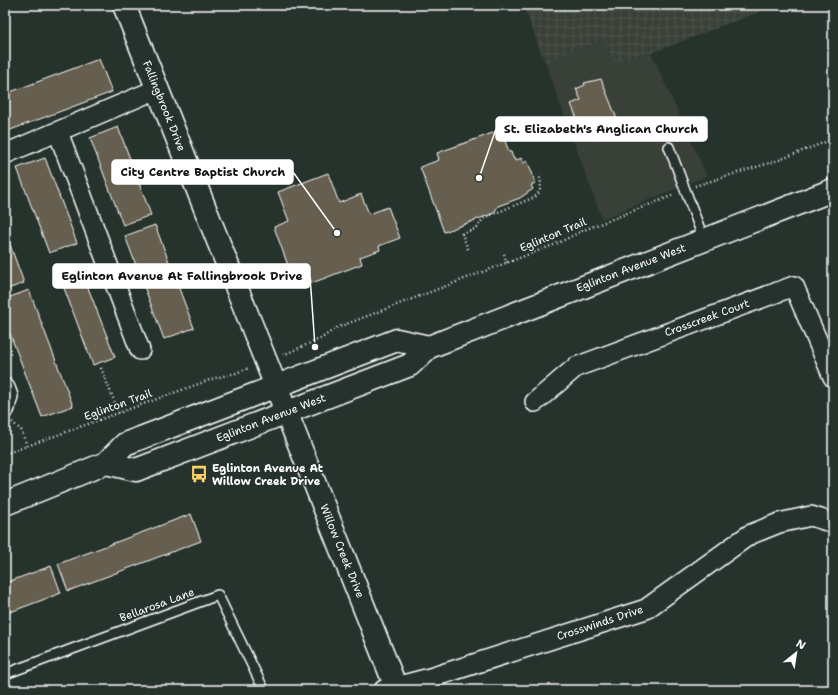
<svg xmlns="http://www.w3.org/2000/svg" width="838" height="695" viewBox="0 0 838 695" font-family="'Shantell Sans',sans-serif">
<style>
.built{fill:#394037}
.industrial{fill:url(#industrial-grid)}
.building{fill:#665e4f;stroke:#fff}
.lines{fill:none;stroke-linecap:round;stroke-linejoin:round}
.service-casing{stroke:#fff;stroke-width:12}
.minor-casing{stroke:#fff;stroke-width:22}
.tertiary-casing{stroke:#fff;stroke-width:25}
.primary-casing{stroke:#fff;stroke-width:25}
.path{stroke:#fff;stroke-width:2.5;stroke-dasharray:1 3;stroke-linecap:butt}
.service{stroke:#26332d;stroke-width:9}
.minor{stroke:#26332d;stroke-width:19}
.tertiary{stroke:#26332d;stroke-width:22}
.primary{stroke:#26332d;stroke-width:22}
.labels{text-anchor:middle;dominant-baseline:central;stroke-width:3;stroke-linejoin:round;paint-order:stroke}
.street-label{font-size:11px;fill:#fff;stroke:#26332d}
.poi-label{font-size:11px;font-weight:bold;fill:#fff;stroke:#26332d;text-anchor:start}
.leader{fill:none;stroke:#fff;stroke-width:1.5}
.callout-dot{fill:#fff;stroke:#26332d;stroke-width:1.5}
.callout{fill:#fff;stroke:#fff;stroke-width:1.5}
.callout-label{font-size:12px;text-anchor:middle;font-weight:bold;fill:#111}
</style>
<defs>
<pattern id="industrial-grid" width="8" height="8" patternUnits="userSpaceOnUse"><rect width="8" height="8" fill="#394037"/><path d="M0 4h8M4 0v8" fill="none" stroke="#4d534b"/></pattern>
</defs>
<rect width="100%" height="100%" fill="#26332d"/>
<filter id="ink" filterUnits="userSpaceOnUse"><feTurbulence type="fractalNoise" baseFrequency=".025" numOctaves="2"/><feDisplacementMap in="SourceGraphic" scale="8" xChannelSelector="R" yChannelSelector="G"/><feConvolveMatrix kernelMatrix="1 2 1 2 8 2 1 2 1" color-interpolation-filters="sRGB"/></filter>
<g filter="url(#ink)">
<path class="built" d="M603,40L614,62L651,53L707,176L602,219L545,62Z"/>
<path class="industrial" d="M523,5H777L651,53L614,62L603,40L545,62Z"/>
<g class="building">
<path d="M99,59L112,92L5,132V94Z"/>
<path d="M601,79L621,129L596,139L590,122L580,126L571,104L581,100L576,89L585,85L584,83Z"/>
<path d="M118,127L151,215L123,225L90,138Z"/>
<path d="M501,130L509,152H511L513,158H514L515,161L521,158L523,163L527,161L532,172L535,183L531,185L533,189L520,198L498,206L494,213L444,232L420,167L439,160L437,153Z"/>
<path d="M45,158L77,243L49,253L17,168Z"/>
<path d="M328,173L339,203L361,194L369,214L388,207L400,238L379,246L380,250L360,257L362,264L312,283L309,276L294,282L274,227L289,221L278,192Z"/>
<path d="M155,225L194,328L164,339L125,236Z"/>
<path d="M5,231L24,283L5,290Z"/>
<path d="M85,280L115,357L93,365L64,288Z"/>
<path d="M29,290L73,406L42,417L5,321V299Z"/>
<path d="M191,514L201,541L68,591L58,564Z"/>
<path d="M51,566L61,593L5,614V583Z"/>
</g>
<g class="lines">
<g class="service-casing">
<g id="service">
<path d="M669,147L704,240"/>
<path d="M5,674L218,595L264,690"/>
</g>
</g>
<g class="minor-casing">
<g id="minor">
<path d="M58,132L140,350"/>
<path d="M5,154L157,89"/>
<path d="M5,388L8,396L5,408"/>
<path d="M535,402L576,367L794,286L833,377"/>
<path d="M384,690L430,678L646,609L749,535L779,523L811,516L833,523"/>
</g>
</g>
<g class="tertiary-casing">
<path id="tertiary" d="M124,5L397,690"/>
</g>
<g class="primary-casing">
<g id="primary">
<path d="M106,463L136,470L410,365L429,347L833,190"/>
<path d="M5,504L106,463L125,444L397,340L429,347"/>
</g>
</g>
<g class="path">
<path d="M695,186L779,160L833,139"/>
<path d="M468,249L462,234L477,228L483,219L486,217L535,197C542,190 542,184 539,175"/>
<path d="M504,254L507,263"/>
<path d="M283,355L322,338L336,328L556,244L584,230L674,195"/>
<path d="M101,368L119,413"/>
<path d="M12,422L21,430L27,446"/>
<path d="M5,454L215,378L236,373L249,368"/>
</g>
<use href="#service" class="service"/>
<use href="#minor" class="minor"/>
<use href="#tertiary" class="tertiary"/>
<use href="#primary" class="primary"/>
</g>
</g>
<defs>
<g id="bus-bare" transform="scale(1.38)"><path d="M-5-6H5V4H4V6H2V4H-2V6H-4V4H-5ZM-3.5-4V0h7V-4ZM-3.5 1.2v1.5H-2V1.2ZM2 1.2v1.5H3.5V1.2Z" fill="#ffd166" stroke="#26332d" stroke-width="2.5" paint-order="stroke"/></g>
</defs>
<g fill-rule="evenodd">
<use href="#bus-bare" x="199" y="474"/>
</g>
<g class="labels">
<g class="street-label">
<text transform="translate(164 106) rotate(68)">Fallingbrook Drive</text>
<text transform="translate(553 235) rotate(-23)">Eglinton Trail</text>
<text transform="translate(631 268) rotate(-21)">Eglinton Avenue West</text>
<text transform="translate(707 318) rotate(-20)">Crosscreek Court</text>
<text transform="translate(118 405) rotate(-20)">Eglinton Trail</text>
<text transform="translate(271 418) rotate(-21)">Eglinton Avenue West</text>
<text transform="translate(342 551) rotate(68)">Willow Creek Drive</text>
<text transform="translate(157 605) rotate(-20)">Bellarosa Lane</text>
<text transform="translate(600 623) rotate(-18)">Crosswinds Drive</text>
</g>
<g class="poi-label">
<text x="212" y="468">Eglinton Avenue At<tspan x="212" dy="13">Willow Creek Drive</tspan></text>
</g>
</g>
<path class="leader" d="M479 178L496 129M337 233L293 172M315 347L310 276"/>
<g class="callout-dot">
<circle cx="479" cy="178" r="4"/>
<circle cx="337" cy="233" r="4"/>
<circle cx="315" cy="347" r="4"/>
</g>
<g class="callout">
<rect x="496" y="117" width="211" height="24" rx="4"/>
<rect x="112" y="160" width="181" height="24" rx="4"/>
<rect x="53" y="264" width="257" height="24" rx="4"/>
</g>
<g class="callout-label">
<text x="601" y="133">St. Elizabeth's Anglican Church</text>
<text x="203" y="176">City Centre Baptist Church</text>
<text x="182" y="280">Eglinton Avenue At Fallingbrook Drive</text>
</g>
<rect width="838" height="695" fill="none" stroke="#26332d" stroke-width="20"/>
<rect x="10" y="10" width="818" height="675" fill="none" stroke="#fff" stroke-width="1.5" filter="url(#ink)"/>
<g transform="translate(796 653) rotate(30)" stroke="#26332d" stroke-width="3" paint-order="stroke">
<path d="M0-3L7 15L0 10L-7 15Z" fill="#ffffff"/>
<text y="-6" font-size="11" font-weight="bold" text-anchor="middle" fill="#ffffff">N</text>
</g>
</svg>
